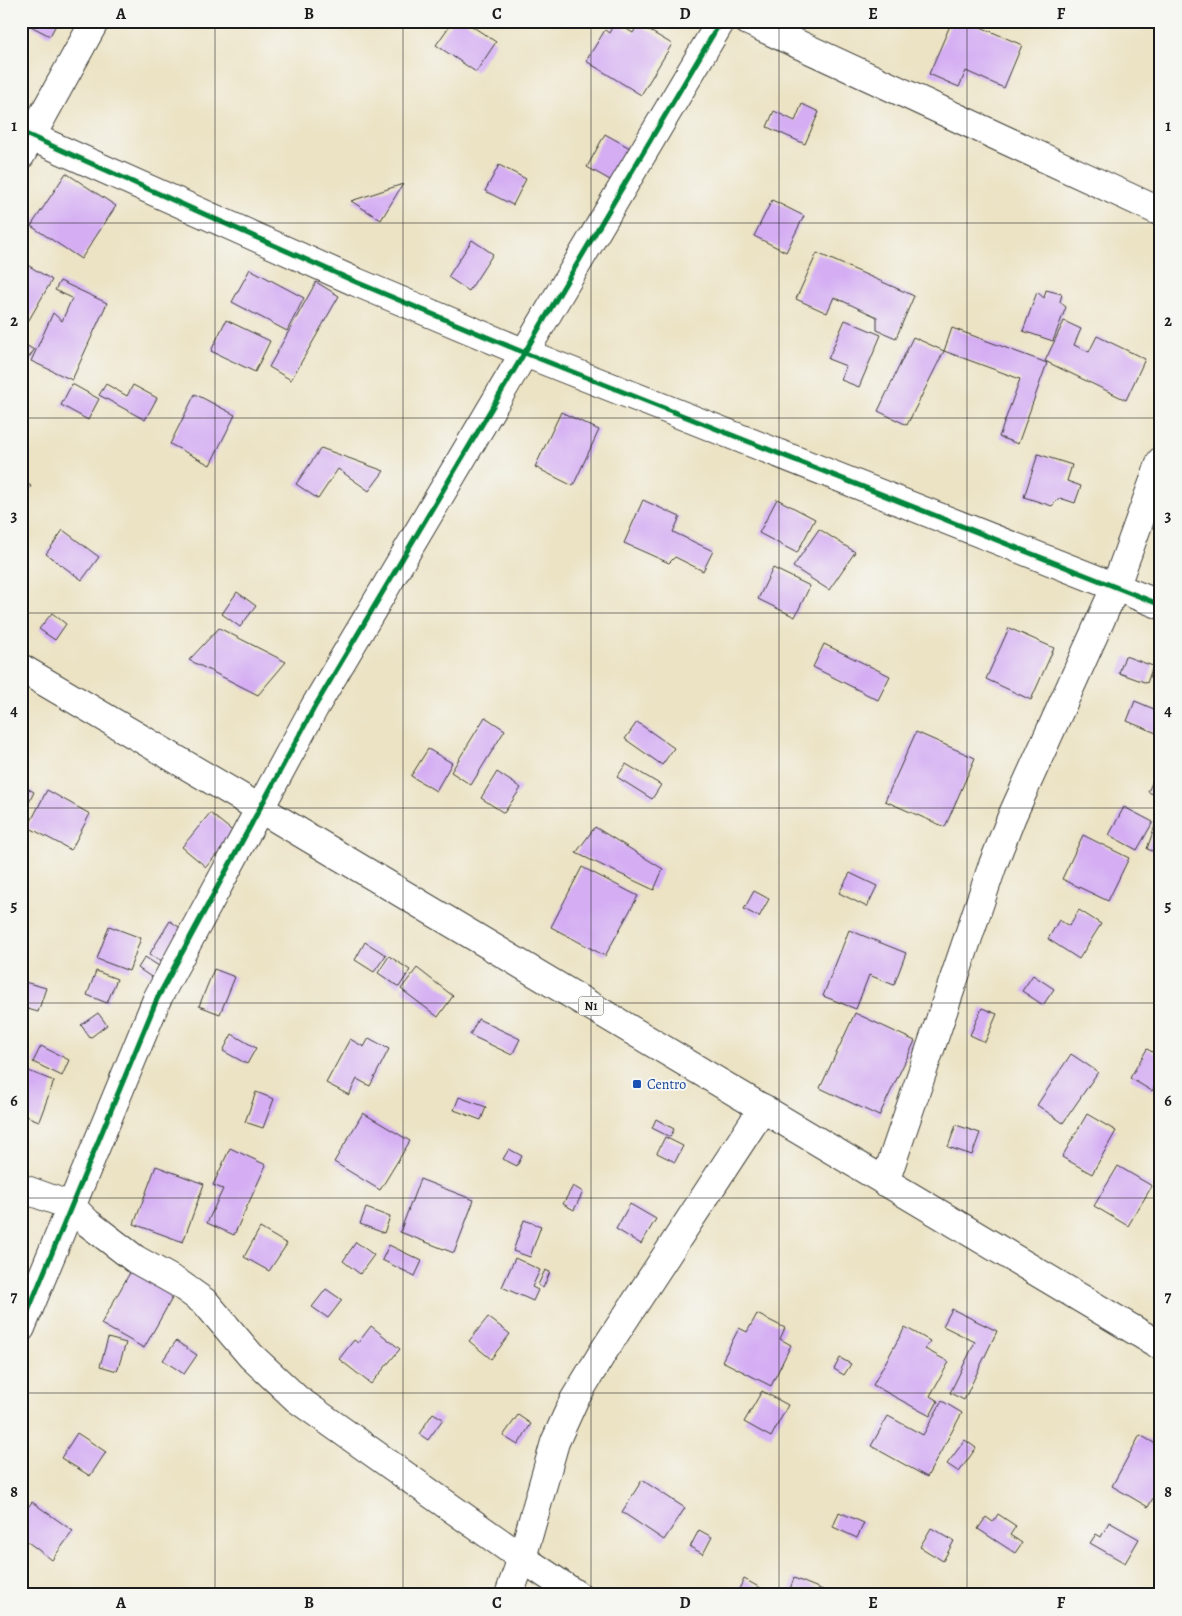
<svg xmlns="http://www.w3.org/2000/svg" width="1182" height="1616" viewBox="0 0 1182 1616" font-family="Alegreya,serif">
<style>
.building{fill:#d4adf3}
.lines{fill:none;stroke-linecap:round;stroke-linejoin:round}
.minor-casing{stroke:#3b3a35;stroke-width:30}
.highway-casing{stroke:#3b3a35;stroke-width:30}
.minor{stroke:#fff;stroke-width:28}
.highway{stroke:#fff;stroke-width:28}
.cycleway-casing{stroke:#f6f6f2;stroke-width:8}
.cycleway{stroke:#00873e;stroke-width:5}
.grid{fill:none;stroke:#1c1c1c;stroke-width:1;stroke-opacity:0.55}
.transit-dot{fill:#1a4fb4;stroke:#f6f6f2;stroke-width:2}
.labels{text-anchor:middle;dominant-baseline:central;stroke-width:4;stroke-linejoin:round;paint-order:stroke}
.shield{fill:#f6f6f2;stroke:#5d5d5c;stroke-width:1}
.shield-label{font-size:12px;font-weight:bold;fill:#1c1c1c}
.transit-label{font-size:14px;fill:#164399;stroke:#f6f6f2;text-anchor:start}
.neatline{fill:none;stroke:#1c1c1c;stroke-width:2}
.grid-label{font-size:16px;text-anchor:middle;font-weight:bold;fill:#1c1c1c}
</style>
<rect width="100%" height="100%" fill="#f6f6f2"/>
<filter id="ink" filterUnits="userSpaceOnUse"><feTurbulence type="fractalNoise" baseFrequency=".02" numOctaves="2"/><feDisplacementMap in="SourceGraphic" scale="10" xChannelSelector="R" yChannelSelector="G"/><feConvolveMatrix kernelMatrix="1 2 1 2 8 2 1 2 1" color-interpolation-filters="sRGB"/></filter>
<filter id="wash" filterUnits="userSpaceOnUse"><feTurbulence type="fractalNoise" baseFrequency=".0096" numOctaves="4" result="noise"/><feDisplacementMap in="SourceGraphic" scale="20" xChannelSelector="R" yChannelSelector="G"/><feGaussianBlur stdDeviation="1.12" result="paint"/><feColorMatrix in="noise" values="0 0 0 0 0 0 0 0 0 0 0 0 0 0 0 0 0 1.4 0 .05"/><feComposite in="paint" operator="in"/></filter>
<g filter="url(#wash)">
<rect width="100%" height="100%" fill="#ece3c5"/>
<g id="blocks">
<g class="building">
<path d="M21,21H58L50,36Z"/>
<path d="M453,21H464L496,42L476,72L436,45Z"/>
<path d="M952,21H967L1022,45L1004,88L966,71L959,87L929,74Z"/>
<path d="M615,22L633,33L638,24L672,44L641,95L586,61L605,30L609,33Z"/>
<path d="M802,104L819,112L805,144L767,127L774,111L795,121Z"/>
<path d="M605,134L637,152L619,185L587,167Z"/>
<path d="M499,165L526,179L513,205L485,191Z"/>
<path d="M66,173L116,206L81,259L31,226Z"/>
<path d="M403,184L381,220L351,201Z"/>
<path d="M772,200L804,216L786,252L754,236Z"/>
<path d="M472,240L493,254L469,291L448,277Z"/>
<path d="M817,253L914,296L896,338L877,330V317L834,297L827,313L796,299Z"/>
<path d="M21,261L52,280L26,325L21,322Z"/>
<path d="M250,269L304,298L287,331L232,302Z"/>
<path d="M60,281L107,303L72,380L31,361L53,313L62,321L72,298L55,290Z"/>
<path d="M316,282L339,296L291,380L269,367Z"/>
<path d="M1046,290L1062,294L1060,302L1066,307L1053,341L1023,331L1037,292L1044,298Z"/>
<path d="M226,320L270,341L255,372L211,351Z"/>
<path d="M845,320L881,335L859,387L841,380L846,366L828,359Z"/>
<path d="M1064,321L1081,329L1074,345L1089,352L1097,336L1145,359L1126,400L1045,361Z"/>
<path d="M952,328L1047,363L1018,444L999,437L1020,379L944,351Z"/>
<path d="M913,337L944,351L907,425L878,411Z"/>
<path d="M21,342L34,350L21,369Z"/>
<path d="M72,384L99,399L88,420L61,405Z"/>
<path d="M106,384L127,396L133,385L157,398L145,420L99,395Z"/>
<path d="M195,394L235,415L210,465L170,444Z"/>
<path d="M561,412L599,430L573,486L535,467Z"/>
<path d="M321,448L384,471L369,491L338,469L318,499L296,484Z"/>
<path d="M1038,454L1072,465L1067,481L1081,486L1075,503L1060,498L1052,506L1024,497Z"/>
<path d="M21,480L31,486L21,502Z"/>
<path d="M777,499L815,519L797,553L759,533Z"/>
<path d="M643,500L680,517L673,532L713,551L703,571L675,557L669,563L624,543Z"/>
<path d="M819,529L855,552L829,590L793,567Z"/>
<path d="M63,530L99,557L82,580L46,554Z"/>
<path d="M773,568L810,586L795,617L758,599Z"/>
<path d="M237,592L256,606L240,627L222,614Z"/>
<path d="M52,613L66,624L55,640L39,629Z"/>
<path d="M219,628L286,662L258,695L189,660Z"/>
<path d="M1009,628L1054,648L1031,700L986,679Z"/>
<path d="M824,644L890,676L878,700L813,667Z"/>
<path d="M1125,656L1153,666L1147,683L1119,673Z"/>
<path d="M1161,681V694L1156,691Z"/>
<path d="M1135,701L1161,712V735L1127,721Z"/>
<path d="M485,717L505,730L471,785L451,772Z"/>
<path d="M637,722L674,748L662,765L625,739Z"/>
<path d="M916,732L975,758L945,827L885,801Z"/>
<path d="M428,749L452,763L436,791L411,776Z"/>
<path d="M1161,762V797L1148,792Z"/>
<path d="M626,764L661,785L652,799L617,777Z"/>
<path d="M497,772L521,788L504,813L481,798Z"/>
<path d="M21,785L34,792L24,813L21,812Z"/>
<path d="M47,790L90,814L71,850L28,827Z"/>
<path d="M1124,807L1153,822L1137,850L1109,835Z"/>
<path d="M210,813L235,833L206,867L182,847Z"/>
<path d="M1157,820L1161,821V854L1147,849Z"/>
<path d="M595,827L663,869L654,890L576,853Z"/>
<path d="M1083,835L1129,858L1108,901L1062,879Z"/>
<path d="M582,867L638,896L605,956L551,927Z"/>
<path d="M850,873L877,886L867,907L839,893Z"/>
<path d="M754,891L769,899L759,917L744,909Z"/>
<path d="M1079,910L1101,924L1079,959L1048,939L1059,920L1069,926Z"/>
<path d="M170,921L185,931L165,962L149,955Z"/>
<path d="M109,926L141,938L129,971L97,959Z"/>
<path d="M849,930L906,953L894,985L869,975L856,1009L823,996Z"/>
<path d="M365,942L386,955L374,972L355,960Z"/>
<path d="M389,956L410,970L399,987L378,973Z"/>
<path d="M145,957L162,968L154,979L138,968Z"/>
<path d="M417,968L453,996L438,1017L401,989Z"/>
<path d="M214,969L235,977L220,1014L199,1006Z"/>
<path d="M96,971L117,979L107,1003L87,995Z"/>
<path d="M1033,975L1054,989L1043,1005L1022,991Z"/>
<path d="M21,981L46,988L38,1012L21,1007Z"/>
<path d="M982,1008L997,1014L985,1042L970,1035Z"/>
<path d="M98,1013L107,1025L90,1038L81,1025Z"/>
<path d="M855,1013L915,1041L879,1116L820,1088Z"/>
<path d="M478,1019L520,1039L512,1055L470,1035Z"/>
<path d="M232,1034L256,1048L247,1064L223,1051Z"/>
<path d="M369,1038L389,1049L370,1086L357,1079L349,1095L326,1083L350,1039L364,1047Z"/>
<path d="M41,1046L69,1060L62,1076L33,1062Z"/>
<path d="M1147,1049L1161,1057V1076L1152,1091L1130,1078Z"/>
<path d="M1071,1054L1098,1072L1063,1123L1037,1105Z"/>
<path d="M21,1068L54,1081L39,1121L21,1114Z"/>
<path d="M256,1092L274,1099L263,1128L245,1122Z"/>
<path d="M459,1097L486,1107L481,1120L454,1110Z"/>
<path d="M363,1113L410,1141L380,1190L334,1162Z"/>
<path d="M1087,1114L1116,1131L1092,1174L1062,1157Z"/>
<path d="M656,1119L674,1129L670,1137L652,1128Z"/>
<path d="M956,1125L980,1133L972,1155L948,1147Z"/>
<path d="M665,1137L683,1146L675,1162L657,1153Z"/>
<path d="M230,1148L266,1165L234,1235L207,1223L223,1189L213,1185Z"/>
<path d="M509,1149L522,1156L517,1166L503,1159Z"/>
<path d="M156,1166L204,1184L183,1242L134,1224Z"/>
<path d="M1118,1166L1152,1186L1128,1226L1094,1206Z"/>
<path d="M420,1179L474,1200L454,1253L400,1232Z"/>
<path d="M573,1186L583,1192L574,1210L563,1204Z"/>
<path d="M630,1204L656,1219L641,1244L616,1229Z"/>
<path d="M366,1208L390,1217L384,1233L360,1224Z"/>
<path d="M524,1220L541,1226L530,1257L513,1251Z"/>
<path d="M260,1228L287,1244L269,1271L244,1257Z"/>
<path d="M356,1242L374,1255L360,1274L343,1261Z"/>
<path d="M389,1245L422,1261L415,1276L382,1260Z"/>
<path d="M515,1258L540,1270L532,1287L538,1290L533,1301L502,1287Z"/>
<path d="M132,1269L175,1293L144,1348L101,1324Z"/>
<path d="M545,1270L550,1272L543,1288L538,1285Z"/>
<path d="M326,1289L342,1300L328,1318L312,1307Z"/>
<path d="M952,1309L997,1331L964,1400L950,1393L975,1342L943,1326Z"/>
<path d="M757,1314L785,1328L780,1339L791,1345L771,1386L722,1361L739,1328L747,1332Z"/>
<path d="M488,1317L510,1334L491,1359L469,1341Z"/>
<path d="M371,1326L400,1349L371,1384L339,1359L354,1340L358,1343Z"/>
<path d="M905,1327L930,1341L925,1349L949,1362L930,1396L938,1401L930,1416L873,1385Z"/>
<path d="M108,1338L126,1343L117,1371L100,1366Z"/>
<path d="M176,1341L197,1355L184,1374L163,1360Z"/>
<path d="M840,1358L851,1364L844,1375L834,1369Z"/>
<path d="M762,1391L788,1405L771,1437L744,1422Z"/>
<path d="M942,1401L962,1413L927,1477L871,1446L888,1416L923,1435Z"/>
<path d="M433,1413L443,1419L428,1440L419,1434Z"/>
<path d="M518,1415L531,1424L518,1445L503,1436Z"/>
<path d="M77,1433L106,1452L90,1476L61,1458Z"/>
<path d="M1140,1435L1161,1447V1484L1148,1507L1112,1486Z"/>
<path d="M965,1440L976,1448L959,1472L947,1464Z"/>
<path d="M642,1480L685,1508L664,1540L622,1512Z"/>
<path d="M32,1502L73,1531L52,1560L21,1537V1516Z"/>
<path d="M839,1512L864,1523L857,1538L833,1527Z"/>
<path d="M998,1514L1016,1526L1010,1535L1022,1543L1015,1553L978,1529L986,1517L993,1522Z"/>
<path d="M1109,1522L1139,1539L1125,1563L1090,1543L1096,1534L1101,1537Z"/>
<path d="M931,1528L954,1541L943,1561L920,1547Z"/>
<path d="M699,1530L712,1537L703,1554L690,1547Z"/>
<path d="M794,1578L835,1595H795L789,1592Z"/>
<path d="M744,1579L768,1592L767,1595H736Z"/>
</g>
</g>
</g>
<g filter="url(#ink)">
<use href="#blocks" fill-opacity="0" stroke="#3b3a35" stroke-width="1"/>
<g class="lines">
<g class="minor-casing">
<g id="minor">
<path d="M748,21L1161,212"/>
<path d="M21,132L356,282L525,353L1161,605"/>
<path d="M21,155L95,21"/>
<path d="M885,1182L992,867L1012,816L1115,588L1161,461"/>
<path d="M21,1188L71,1206L88,1223L135,1259L178,1283L206,1303L251,1356L297,1399L522,1558L577,1595"/>
<path d="M21,1328L157,999L314,708L721,21"/>
<path d="M509,1595L522,1558L555,1442L574,1400L603,1352L763,1108"/>
</g>
</g>
<g class="highway-casing">
<path id="highway" d="M21,668L259,808L1161,1346"/>
</g>
<use href="#minor" class="minor"/>
<use href="#highway" class="highway"/>
<g class="cycleway-casing">
<g id="cycleway">
<path d="M21,132L356,282L525,353L1161,605"/>
<path d="M21,1328L157,999L314,708L721,21"/>
</g>
</g>
<use href="#cycleway" class="cycleway"/>
</g>
</g>
<path class="grid" d="M215,21V1595M403,21V1595M591,21V1595M779,21V1595M967,21V1595M21,223H1161M21,418H1161M21,613H1161M21,808H1161M21,1003H1161M21,1198H1161M21,1393H1161"/>
<rect class="transit-dot" x="632" y="1079" width="10" height="10" rx="2.5"/>
<g class="labels">
<rect class="shield" x="578.5" y="996.5" width="25" height="19" rx="4"/>
<g class="shield-label">
<text x="591" y="1006">N1</text>
</g>
<g class="transit-label">
<text x="647" y="1084">Centro</text>
</g>
</g>
<rect width="1182" height="1616" fill="none" stroke="#f6f6f2" stroke-width="55"/>
<rect x="28" y="28" width="1126" height="1560" class="neatline"/>
<g class="grid-label">
<text x="121" y="19">A</text>
<text x="309" y="19">B</text>
<text x="497" y="19">C</text>
<text x="685" y="19">D</text>
<text x="873" y="19">E</text>
<text x="1061" y="19">F</text>
<text x="14" y="131">1</text>
<text x="1168" y="131">1</text>
<text x="14" y="326">2</text>
<text x="1168" y="326">2</text>
<text x="14" y="521">3</text>
<text x="1168" y="521">3</text>
<text x="14" y="716">4</text>
<text x="1168" y="716">4</text>
<text x="14" y="911">5</text>
<text x="1168" y="911">5</text>
<text x="14" y="1106">6</text>
<text x="1168" y="1106">6</text>
<text x="14" y="1302">7</text>
<text x="1168" y="1302">7</text>
<text x="14" y="1497">8</text>
<text x="1168" y="1497">8</text>
<text x="121" y="1608">A</text>
<text x="309" y="1608">B</text>
<text x="497" y="1608">C</text>
<text x="685" y="1608">D</text>
<text x="873" y="1608">E</text>
<text x="1061" y="1608">F</text>
</g>
</svg>
